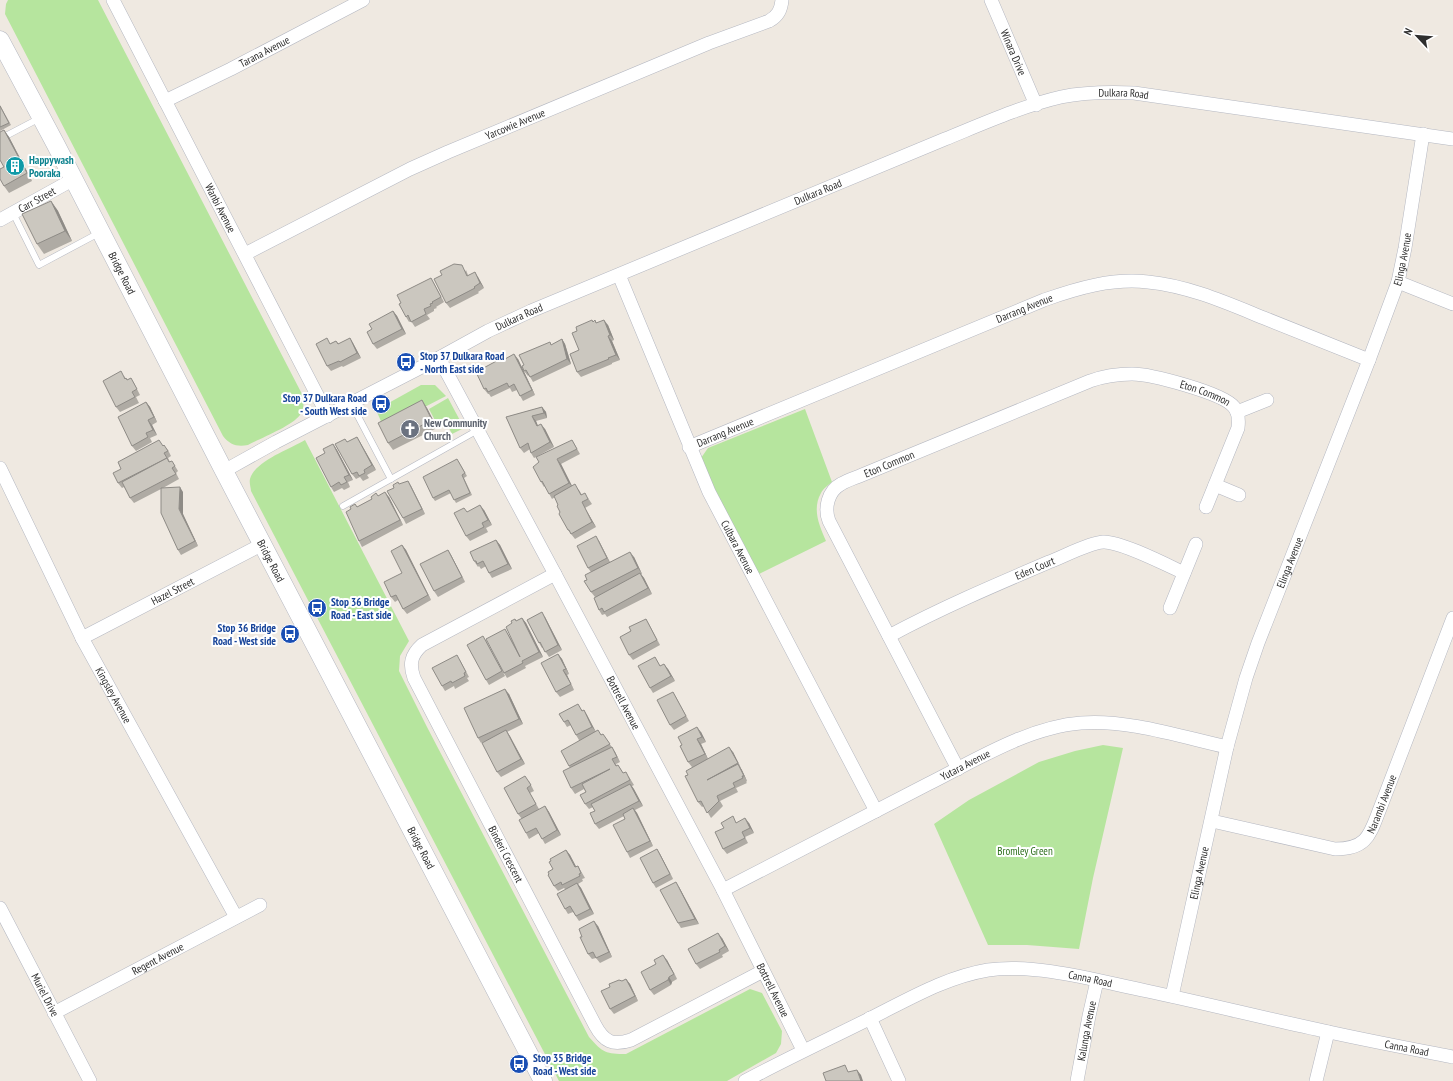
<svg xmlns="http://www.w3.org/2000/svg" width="1453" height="1081" viewBox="0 0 1453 1081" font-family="'PT Sans Narrow',sans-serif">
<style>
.green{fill:#b6e59e}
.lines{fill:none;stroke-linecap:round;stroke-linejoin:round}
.service-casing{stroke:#b4b7c1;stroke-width:7}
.minor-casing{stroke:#b4b7c1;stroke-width:14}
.secondary-casing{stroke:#b4b7c1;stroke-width:19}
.service{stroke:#fff;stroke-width:6}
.minor{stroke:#fff;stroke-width:13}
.secondary{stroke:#fff;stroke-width:18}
.wall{fill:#afaba4}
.shaded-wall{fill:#8e8b86}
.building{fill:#cbc7bf;stroke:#8e8b86}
.labels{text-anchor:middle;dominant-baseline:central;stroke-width:4;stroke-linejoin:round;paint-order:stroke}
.street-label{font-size:11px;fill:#2e2e2e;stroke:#fff}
.culture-label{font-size:11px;font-weight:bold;fill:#0d838f;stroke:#fff;text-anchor:start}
.transit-label{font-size:11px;font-weight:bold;fill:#164399;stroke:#fff;text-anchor:start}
.worship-label{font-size:11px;font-weight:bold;fill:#5b616d;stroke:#fff;text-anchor:start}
.park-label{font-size:11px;fill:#2c6e1b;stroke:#fff}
</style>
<rect width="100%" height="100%" fill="#efe9e1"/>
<g class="green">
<path d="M8,0H98L303,396C304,403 304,409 300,415C292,426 261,438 248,445C237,447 230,445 223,436L5,14L6,4Z"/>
<path d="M421,385H435L446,396L384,428L376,410Z"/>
<path d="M448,398L464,428L452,434L447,424L439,428L429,409Z"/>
<path d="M805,409L832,482C828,485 823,489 821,493C812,509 819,525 826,541L757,575L703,469L701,458L708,448Z"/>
<path d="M305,440L409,641L400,656L399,671L427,727L589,1037C603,1053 606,1054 626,1054L750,989L762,993L782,1031L781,1044L776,1053L727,1081H559L251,491C251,488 249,483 250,479C255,461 290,449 305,440Z"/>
<path d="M1103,745L1123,748L1093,878L1079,949L1027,945H988L934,824L969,800L1039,762L1075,751Z"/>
</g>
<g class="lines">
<g class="service-casing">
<g id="service">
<path d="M0,139L40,118"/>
<path d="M13,213L39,265L99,233"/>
<path d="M351,403L391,479"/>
<path d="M343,506L478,430"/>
</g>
</g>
<g class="minor-casing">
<g id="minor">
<path id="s1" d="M113,0L328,416"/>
<path id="s2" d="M991,0L1036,105"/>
<path id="s3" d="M165,101L231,69L363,0"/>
<path id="s4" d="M0,220L74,179"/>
<path id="s5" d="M245,254L410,169L448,152L709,43L769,21C778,16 781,10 782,0"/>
<path id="s6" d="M619,275L709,492L876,811"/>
<path d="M1398,282L1453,304"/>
<path id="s7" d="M439,358L555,574L723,890L803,1050"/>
<path d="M1237,412L1267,400"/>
<path id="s8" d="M689,447L1044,300C1078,288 1112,278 1148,282C1189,286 1227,303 1264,318C1299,332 1334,346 1369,360"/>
<path id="s9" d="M0,468L82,638L236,917"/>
<path id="s10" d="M224,471L276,442L439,358L488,331L531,311L945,139C982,124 1022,106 1061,97C1085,92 1110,92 1134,93L1453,139"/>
<path d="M1215,485L1239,495"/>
<path id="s11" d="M555,574L422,645C411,655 409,664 414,678L595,1025C604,1042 613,1046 631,1040L763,971"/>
<path d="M1170,608L1196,544"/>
<path id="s12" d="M889,636C941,608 995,585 1049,562C1063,557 1088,543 1103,542C1120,541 1167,565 1184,573"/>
<path id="s13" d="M82,638L263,544"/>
<path id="s14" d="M958,769L829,521C824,508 828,491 841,484C848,480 855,478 862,475L1090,381C1104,376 1117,374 1132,374C1151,374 1223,393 1234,407C1239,413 1239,420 1238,428L1206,507"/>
<path id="s15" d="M1212,821L1335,849C1369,849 1370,833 1381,806L1453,618"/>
<path id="s16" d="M723,890C791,855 859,819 928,784C974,761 1028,727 1081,723C1127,719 1182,737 1227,747"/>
<path id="s17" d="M0,908L90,1081"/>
<path id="s18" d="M1172,996L1227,747L1246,678L1258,643L1369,360L1398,282L1405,248L1423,134"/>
<path id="s19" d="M54,1013L260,905"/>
<path d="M870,1018L899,1081"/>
<path id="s20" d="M745,1081C786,1059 829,1039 871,1018C909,999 946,977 988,970C1037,963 1098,981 1147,991C1208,1004 1268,1019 1329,1032C1370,1041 1412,1049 1453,1057"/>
<path id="s21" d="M1077,1081L1089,1016L1097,981"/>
<path d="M1316,1081L1328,1032"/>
</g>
</g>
<g class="secondary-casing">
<g id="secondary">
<path id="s22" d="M0,40L56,145L224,471L543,1081"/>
</g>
</g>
<use href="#service" class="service"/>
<use href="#minor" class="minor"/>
<use href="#secondary" class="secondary"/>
</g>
<g class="wall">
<path d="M0,105L11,125L0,131Z"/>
<path d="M4,130L9,137L32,181L9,193L4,186Z"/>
<path d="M51,201L58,211L72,241L44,254L37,244Z"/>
<path d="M466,270L468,275L478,277L484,288L478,292L479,293L450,308L446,303Z"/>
<path d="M431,278L434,283L444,302L436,307L437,308L434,309V311L427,315L430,319L415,327L411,321L409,322L406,317L401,303Z"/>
<path d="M393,311L397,316L406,334L377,349L373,344L372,329Z"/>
<path d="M593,321L597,323L608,325L614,340L612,341L620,360L612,363V364L581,377L577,372L579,350L577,331Z"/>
<path d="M350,338L353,343L361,358L343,367L342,366L331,371L327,366L331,343L336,341L339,344Z"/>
<path d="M562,339L565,344L571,364L533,382L529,375L528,376L524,371V365L552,345Z"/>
<path d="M505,359H518L535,395L523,401L517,390L512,392L510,388L491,397L489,394H488L484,389Z"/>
<path d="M124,376L127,380L131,378L134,383L140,395L136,397L139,403L120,412L116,407Z"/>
<path d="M146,402L150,407L157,422L152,425L157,435L150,438L152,442L136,451L132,446Z"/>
<path d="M542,407L546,412L547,418L536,421L538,426L545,429L554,447L534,458L531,453L530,449L524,453L520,448L506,417Z"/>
<path d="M427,408L437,428L393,450L388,443Z"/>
<path d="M357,437L360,442L376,470L367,475L369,478L363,481L360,477L356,479L352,474L347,442Z"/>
<path d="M572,440L575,445L580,454L561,464L572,486L579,490L582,495L588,498L592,504L585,508L596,527L575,539L568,530L560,512L558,505L555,497L552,499L545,486L544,487L541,482Z"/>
<path d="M333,444L337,450L353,480L348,482L350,487L344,490L342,488L334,492L331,487L325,453Z"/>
<path d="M163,446L168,450L171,456L168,458L170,462L175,466L178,471L176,473L179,479L163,488L183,492V514L198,546L181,555L178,550L161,489L134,503L130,498L124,487L122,488L118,483Z"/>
<path d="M459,462L467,476L464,478L472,495L456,503L451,493L435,501L433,498Z"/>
<path d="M408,481L411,486L425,514L406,524L403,518L394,488Z"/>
<path d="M378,496L389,497L403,525L362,547L359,541L351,509L355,504L357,507Z"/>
<path d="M484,510L492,525L486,528L488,532L470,541L466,536L467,512Z"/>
<path d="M496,540L500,545L512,569L492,578L489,573L486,566L481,569L479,566L478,567L474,561Z"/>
<path d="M599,541L610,562L634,557L642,574H641L644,578L652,594L607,617L605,614L602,615L599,610L595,597L591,592L587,580L591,572L588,568Z"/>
<path d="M402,545L406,550L431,600L407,614L403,609L398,600L395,602L391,597L402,573Z"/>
<path d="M448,550L451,555L465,582L438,597L434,591Z"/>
<path d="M545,617L562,650L549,657L543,648H542L539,643Z"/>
<path d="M522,618L526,623L543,657L525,666L526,668L507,678L504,673L505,629L513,642L515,619L516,621Z"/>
<path d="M646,619L649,624L660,645L633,660L629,655L631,631Z"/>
<path d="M486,641L505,676L489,685L486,680Z"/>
<path d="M558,654L562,659L569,674L567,675L574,690L560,697L556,692Z"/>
<path d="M655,657L660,666L668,669L675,681L653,693L650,688Z"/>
<path d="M460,660L469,677L467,678L469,681L455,689L454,686L445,691L442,686Z"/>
<path d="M673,692L676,697L689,721L674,730L670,725Z"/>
<path d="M509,694L523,724L507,732L525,764L501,777L497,772L488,740L481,743L478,738Z"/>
<path d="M581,709L583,711L584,710L587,715L595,731L601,734L606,739L615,752L620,762L616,764L617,766L618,765L623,773L629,777L634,785L632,786L643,806L635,810L637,813L653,846L630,858L627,852L625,819L624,816L599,829L595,824V811L593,807L589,809L585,804L586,792L584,789L575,794L571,788L570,768L569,766L579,740L576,735L571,725L567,727L564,722Z"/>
<path d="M701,732L706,742L701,744L708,759L733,752L747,781L746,782L747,783L736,788L738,792L720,801L723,806L711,818L704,806L702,807L698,802L688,775L692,767L688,762L680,746Z"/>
<path d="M529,781L534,791L530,793L539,809L522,819L518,814Z"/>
<path d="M545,806L549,812L561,835L545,844L539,833L529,839L526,833Z"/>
<path d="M737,822L749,823L754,833L745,837L748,843L727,854L723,849Z"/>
<path d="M657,849L660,854L673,879L656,888L653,883Z"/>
<path d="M566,850L570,855L576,867L578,866L585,878L582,879L583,881L578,884L581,888L594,914L579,921L573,912L568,914L565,909L566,890L564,888L558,891L554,886L549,874Z"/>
<path d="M679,887L699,924L681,928L678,923Z"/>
<path d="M598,926L612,957L600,963L596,958L592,959L588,954Z"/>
<path d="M722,938L729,951L722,955L723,957L700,969L696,964Z"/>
<path d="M667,960L677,979L672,982L671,985L654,995L650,990Z"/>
<path d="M626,979L630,984L638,1001L614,1014L610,1009L622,981Z"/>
</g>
<g class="shaded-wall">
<path d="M4,130L9,137L32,181L27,173Z"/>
<path d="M51,201L58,211L72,241L65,231Z"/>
<path d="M475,272L478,277L484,288L480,283Z"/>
<path d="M393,311L397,316L406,334L402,329Z"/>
<path d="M604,320L608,325L614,340L610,335Z"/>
<path d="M608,336L612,341L620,360L616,355Z"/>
<path d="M350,338L353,343L361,358L357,353Z"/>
<path d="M562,339L565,344L571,364L567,359Z"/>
<path d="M514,354L518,359L535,395L532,390Z"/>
<path d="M422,400L427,408L437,428L432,420Z"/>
<path d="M146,402L150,407L157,422L154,417Z"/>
<path d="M542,407L546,412L547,418L544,413Z"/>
<path d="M532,416L536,421L540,431L537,426Z"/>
<path d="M148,420L152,425L157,435L153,430Z"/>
<path d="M541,424L545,429L554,447L550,442Z"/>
<path d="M357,437L360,442L376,470L372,465Z"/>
<path d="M333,444L337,450L353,480L349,475Z"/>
<path d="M557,459L561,464L573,488L569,483Z"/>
<path d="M408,481L411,486L425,514L422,509Z"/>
<path d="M180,487L183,492V514L198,546L195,541L179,509Z"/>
<path d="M385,492L389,497L403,525L400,520Z"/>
<path d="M582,502L585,508L596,527L592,522Z"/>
<path d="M480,505L484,510L492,525L488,520Z"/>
<path d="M596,536L599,541L610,563L607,558Z"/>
<path d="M496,540L500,545L512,569L508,564Z"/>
<path d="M402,545L406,550L431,600L428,595Z"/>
<path d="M448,550L451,555L465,582L462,577Z"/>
<path d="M630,552L634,557L642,574L638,568Z"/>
<path d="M640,573L644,578L652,594L648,588Z"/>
<path d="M542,612L545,617L562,650L558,645Z"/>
<path d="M522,618L526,623L543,657L539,652Z"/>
<path d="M483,636L486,641L505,676L502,671Z"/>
<path d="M558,654L562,659L569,674L566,669Z"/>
<path d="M664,664L668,669L675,681L671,676Z"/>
<path d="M563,670L567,675L574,690L571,684Z"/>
<path d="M505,689L509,694L523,724L519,719Z"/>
<path d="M584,710L587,715L596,732L592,727Z"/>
<path d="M697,727L701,732L706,742L702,737Z"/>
<path d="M506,730L510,736L525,764L521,759Z"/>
<path d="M603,734L615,752L620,762L617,757L612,748Z"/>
<path d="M697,739L701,744L708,759L705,754Z"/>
<path d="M729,747L733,752L741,768L738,763Z"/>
<path d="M738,764L742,770L747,781L744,776Z"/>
<path d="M630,784L634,789L643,806L639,801Z"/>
<path d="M545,806L549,812L561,835L557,830Z"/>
<path d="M633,808L637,813L653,846L650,841Z"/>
<path d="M745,818L749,823L754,833L750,828Z"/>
<path d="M657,849L660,854L673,879L670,874Z"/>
<path d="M566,850L570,855L579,872L575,867Z"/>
<path d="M676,882L679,887L699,924L695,919Z"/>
<path d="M577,883L581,888L594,914L590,909Z"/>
<path d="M594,921L598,926L612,957L609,952Z"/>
<path d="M718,933L722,938L729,951L725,946Z"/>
<path d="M663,955L667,960L677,979L674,974Z"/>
<path d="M669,977L672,982L671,985L668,980Z"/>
<path d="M626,979L630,984L638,1001L635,996Z"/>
<path d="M857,1070L861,1075L863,1081H861Z"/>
</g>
<g class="building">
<path d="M0,106L9,123L0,127Z"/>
<path d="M4,130L27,173L4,186L0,179V169L4,167L0,160V132Z"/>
<path d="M51,201L65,231L37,244L22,214Z"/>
<path d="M454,264L462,265L467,276L475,272L480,283L474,287L475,288L446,303L434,279L442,275L440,271Z"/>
<path d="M431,278L441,297L432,302L433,303L430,304L431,306L424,309L426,314L411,322L408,315L406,317L399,304L401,303L397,295Z"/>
<path d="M393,311L402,329L373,344L367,332L372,329L369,324Z"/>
<path d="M592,320L593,322L595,320L596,323L604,320L610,335L608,336L616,355L608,358L609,359L577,372L570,354L579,350L572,333L577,331L576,327Z"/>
<path d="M327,338L330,344L336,341L338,344L350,338L357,353L340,362L339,361L327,366L316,344Z"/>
<path d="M562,339L567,359L530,377L526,370L524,371L522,366L524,365L519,355L550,342L551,345Z"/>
<path d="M514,354L532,390L520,396L514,384L509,387L507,383L488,392L486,388L484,389L476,372L504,357L505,359Z"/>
<path d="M121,371L125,379L126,378L127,380L131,378L137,389L132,392L135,397L116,407L103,381Z"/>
<path d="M422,400L432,420L388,443L378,423Z"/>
<path d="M146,402L154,417L148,420L153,430L146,433L148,437L132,446L118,417Z"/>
<path d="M542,407L544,413L532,416L537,426L541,424L550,442L531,453L528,443L520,448L506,417Z"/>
<path d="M357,437L372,465L364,470L365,473L359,476L357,472L352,474L335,444L345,439L347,442Z"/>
<path d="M159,440L163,446L164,445L168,451L164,453L167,458L118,483L113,473L121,469L118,462Z"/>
<path d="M572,440L577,449L557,459L569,483L549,494L542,481L541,482L533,467L539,462L536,457Z"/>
<path d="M333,444L349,475L344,477L347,482L341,485L339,482L331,487L316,458L325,453L323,449Z"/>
<path d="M167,458L169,462L172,461L175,466L172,468L176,474L130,498L122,482Z"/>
<path d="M457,459L465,473L462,475L470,493L454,500L449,490L433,498L423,477Z"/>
<path d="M408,481L422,509L403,518L387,491L394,488L393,485L398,482L399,484Z"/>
<path d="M575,484L581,495L585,493L588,499L582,502L592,522L571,534L569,530H568L559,514L560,512L557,506L558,505L554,496Z"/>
<path d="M180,487L179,509L195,541L178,550L161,513V488Z"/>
<path d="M385,492L400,520L359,541L346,512L351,509L350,507L355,504L357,507L372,499L371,497L376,493L378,496Z"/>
<path d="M480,505L488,520L482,523L484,527L466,536L454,513L464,508L467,512Z"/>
<path d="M596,536L607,558L588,568L577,546Z"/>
<path d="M496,540L508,564L489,573L483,561L477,564L476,561H474L470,552Z"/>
<path d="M402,545L428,595L403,609L396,595L391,597L384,582L402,573L391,551Z"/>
<path d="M448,550L462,577L434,591L420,564Z"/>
<path d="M630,552L638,568L591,592L584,581L587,580L585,575Z"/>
<path d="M640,573L648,588L604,612L602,608L599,610L594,598Z"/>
<path d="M542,612L558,645L545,652L540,642L539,643L527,620Z"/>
<path d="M522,618L539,652L522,661L523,663L504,673L486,639L505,629L520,657L506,627L512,623L511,621L515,619L516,621Z"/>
<path d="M646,619L657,640L629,655L620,637L631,631L629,627Z"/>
<path d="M483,636L502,671L486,680L467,645Z"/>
<path d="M558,654L566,669L563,670L571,684L556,692L541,663Z"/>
<path d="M457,655L466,672L464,673L465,676L452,683L451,681L442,686L432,668Z"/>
<path d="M655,657L660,666L664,664L671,676L650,688L638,666Z"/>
<path d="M505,689L519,719L478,738L464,708Z"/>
<path d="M673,692L686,716L670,725L657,700Z"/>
<path d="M578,704L582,711L584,710L592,727L576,735L568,720L564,722L559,714Z"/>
<path d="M697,727L702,737L697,739L705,754L688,762L680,746L682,745L678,737Z"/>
<path d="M506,730L521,759L497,772L482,743Z"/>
<path d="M598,730L601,735L603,734L610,744L569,766L561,751Z"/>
<path d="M612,747L617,757L612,759L616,766L618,765L623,773L626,772L630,780L585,804L580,795L586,792L582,784L610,769L571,788L563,771Z"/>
<path d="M729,747L738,763L707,780L738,764L744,776H742L743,778L733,783L735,787L717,796L719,801L707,813L701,801L698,802L685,776L688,775L686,771Z"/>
<path d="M525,776L531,785L527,788L536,804L518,814L504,788Z"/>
<path d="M630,784L639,801L595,824L590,813L595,811L591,804Z"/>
<path d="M545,806L557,830L542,839L536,828L526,833L519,820Z"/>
<path d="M633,808L650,841L627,852L613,825L625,819L623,814Z"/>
<path d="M733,816L736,823L745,818L750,828L742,832L745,838L723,849L715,832L724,828L721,823Z"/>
<path d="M657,849L670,874L653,883L640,858Z"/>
<path d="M566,850L575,867L578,866L581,873L579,874L580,876L562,885L561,882L554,886L548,875L549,874L548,872L553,869L549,862L551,861L550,859Z"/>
<path d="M676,882L695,919L678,923L660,890Z"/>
<path d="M577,883L590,909L576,916L570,906L565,909L557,894Z"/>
<path d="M594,921L609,952L596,958L593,952L588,954L580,937H582L579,929Z"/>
<path d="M718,933L725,946L719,950L720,952L696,964L688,949Z"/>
<path d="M663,955L674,974L669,977L668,980L650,990L641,972L656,964L654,960Z"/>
<path d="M626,979L635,996L610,1009L601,991L610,987L609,984L619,980L622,981Z"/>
<path d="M845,1065L848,1072L857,1070L861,1081H826L823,1073Z"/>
</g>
<defs>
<g id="building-disc" transform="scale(1)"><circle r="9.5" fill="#0f9aa8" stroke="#fff"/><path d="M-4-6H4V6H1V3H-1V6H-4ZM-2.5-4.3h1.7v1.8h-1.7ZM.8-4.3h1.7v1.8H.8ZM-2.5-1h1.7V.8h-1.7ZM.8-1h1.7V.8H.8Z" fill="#fff"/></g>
<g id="bus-disc" transform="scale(1)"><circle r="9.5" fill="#1a4fb4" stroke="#fff"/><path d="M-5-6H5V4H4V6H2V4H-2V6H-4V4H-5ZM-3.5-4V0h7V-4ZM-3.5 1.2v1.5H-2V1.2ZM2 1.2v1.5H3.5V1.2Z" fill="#fff"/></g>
<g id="church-disc" transform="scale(1)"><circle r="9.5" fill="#6b7280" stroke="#fff"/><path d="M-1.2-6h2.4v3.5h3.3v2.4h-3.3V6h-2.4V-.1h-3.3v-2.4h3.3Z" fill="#fff"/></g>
</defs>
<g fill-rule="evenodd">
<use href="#building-disc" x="15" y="166"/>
<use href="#bus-disc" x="406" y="362"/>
<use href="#bus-disc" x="381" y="404"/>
<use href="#church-disc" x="410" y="429"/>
<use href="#bus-disc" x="317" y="608"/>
<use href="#bus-disc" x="290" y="634"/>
<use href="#bus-disc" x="519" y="1064"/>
</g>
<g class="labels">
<g class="street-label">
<text stroke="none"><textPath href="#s3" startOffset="111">Tarana Avenue</textPath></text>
<text stroke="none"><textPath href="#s2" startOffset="57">Winara Drive</textPath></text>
<text stroke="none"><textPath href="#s10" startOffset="981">Dulkara Road</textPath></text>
<text stroke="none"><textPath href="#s5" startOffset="300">Yarcowie Avenue</textPath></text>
<text stroke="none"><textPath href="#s10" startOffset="657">Dulkara Road</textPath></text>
<text stroke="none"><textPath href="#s4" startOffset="42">Carr Street</textPath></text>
<text stroke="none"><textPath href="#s1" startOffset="234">Wanbi Avenue</textPath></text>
<text stroke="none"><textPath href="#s18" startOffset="774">Elinga Avenue</textPath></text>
<text stroke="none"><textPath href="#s22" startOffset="263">Bridge Road</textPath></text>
<text stroke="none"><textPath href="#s8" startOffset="363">Darrang Avenue</textPath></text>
<text stroke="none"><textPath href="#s10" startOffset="333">Dulkara Road</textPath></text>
<text stroke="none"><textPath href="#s14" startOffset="710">Eton Common</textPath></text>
<text stroke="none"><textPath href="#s8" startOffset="39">Darrang Avenue</textPath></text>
<text stroke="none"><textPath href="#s14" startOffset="374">Eton Common</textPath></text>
<text stroke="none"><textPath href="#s6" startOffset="297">Culbara Avenue</textPath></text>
<text stroke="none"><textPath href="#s22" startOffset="587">Bridge Road</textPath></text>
<text stroke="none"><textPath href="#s18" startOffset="450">Elinga Avenue</textPath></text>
<text stroke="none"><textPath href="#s12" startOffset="161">Eden Court</textPath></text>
<text stroke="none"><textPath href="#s13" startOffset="102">Hazel Street</textPath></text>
<text stroke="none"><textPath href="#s9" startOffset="254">Kingsley Avenue</textPath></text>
<text stroke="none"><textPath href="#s7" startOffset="391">Bottrell Avenue</textPath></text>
<text stroke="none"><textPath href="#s16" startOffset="273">Yutara Avenue</textPath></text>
<text stroke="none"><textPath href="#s15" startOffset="198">Narambi Avenue</textPath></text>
<text stroke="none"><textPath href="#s22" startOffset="911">Bridge Road</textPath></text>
<text stroke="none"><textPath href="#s11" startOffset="386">Binderi Crescent</textPath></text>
<text stroke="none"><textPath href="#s18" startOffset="126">Elinga Avenue</textPath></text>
<text stroke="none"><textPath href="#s19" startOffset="117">Regent Avenue</textPath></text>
<text stroke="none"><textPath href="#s20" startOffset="371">Canna Road</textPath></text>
<text stroke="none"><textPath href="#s7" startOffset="715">Bottrell Avenue</textPath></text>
<text stroke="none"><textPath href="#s17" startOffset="98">Muriel Drive</textPath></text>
<text stroke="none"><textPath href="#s21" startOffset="51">Kalunga Avenue</textPath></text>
<text stroke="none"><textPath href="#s20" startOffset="695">Canna Road</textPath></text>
</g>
<g class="culture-label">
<text x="29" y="160">Happywash<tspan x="29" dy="13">Pooraka</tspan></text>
</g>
<g class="transit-label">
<text x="420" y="356">Stop 37 Dulkara Road<tspan x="420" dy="13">- North East side</tspan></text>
<text x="367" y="398" text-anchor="end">Stop 37 Dulkara Road<tspan x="367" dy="13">- South West side</tspan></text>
<text x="331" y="602">Stop 36 Bridge<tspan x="331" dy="13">Road - East side</tspan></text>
<text x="276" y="628" text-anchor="end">Stop 36 Bridge<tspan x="276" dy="13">Road - West side</tspan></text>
<text x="533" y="1058">Stop 35 Bridge<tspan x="533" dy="13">Road - West side</tspan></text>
</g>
<g class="worship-label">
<text x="424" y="423">New Community<tspan x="424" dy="13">Church</tspan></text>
</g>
<g class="park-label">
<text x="1025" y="851">Bromley Green</text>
</g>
</g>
<g transform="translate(1417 36) rotate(296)" stroke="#ffffff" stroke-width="3" paint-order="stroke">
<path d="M0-3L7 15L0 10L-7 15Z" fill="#2e2e2e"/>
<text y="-6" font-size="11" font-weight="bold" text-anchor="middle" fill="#2e2e2e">N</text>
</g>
</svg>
